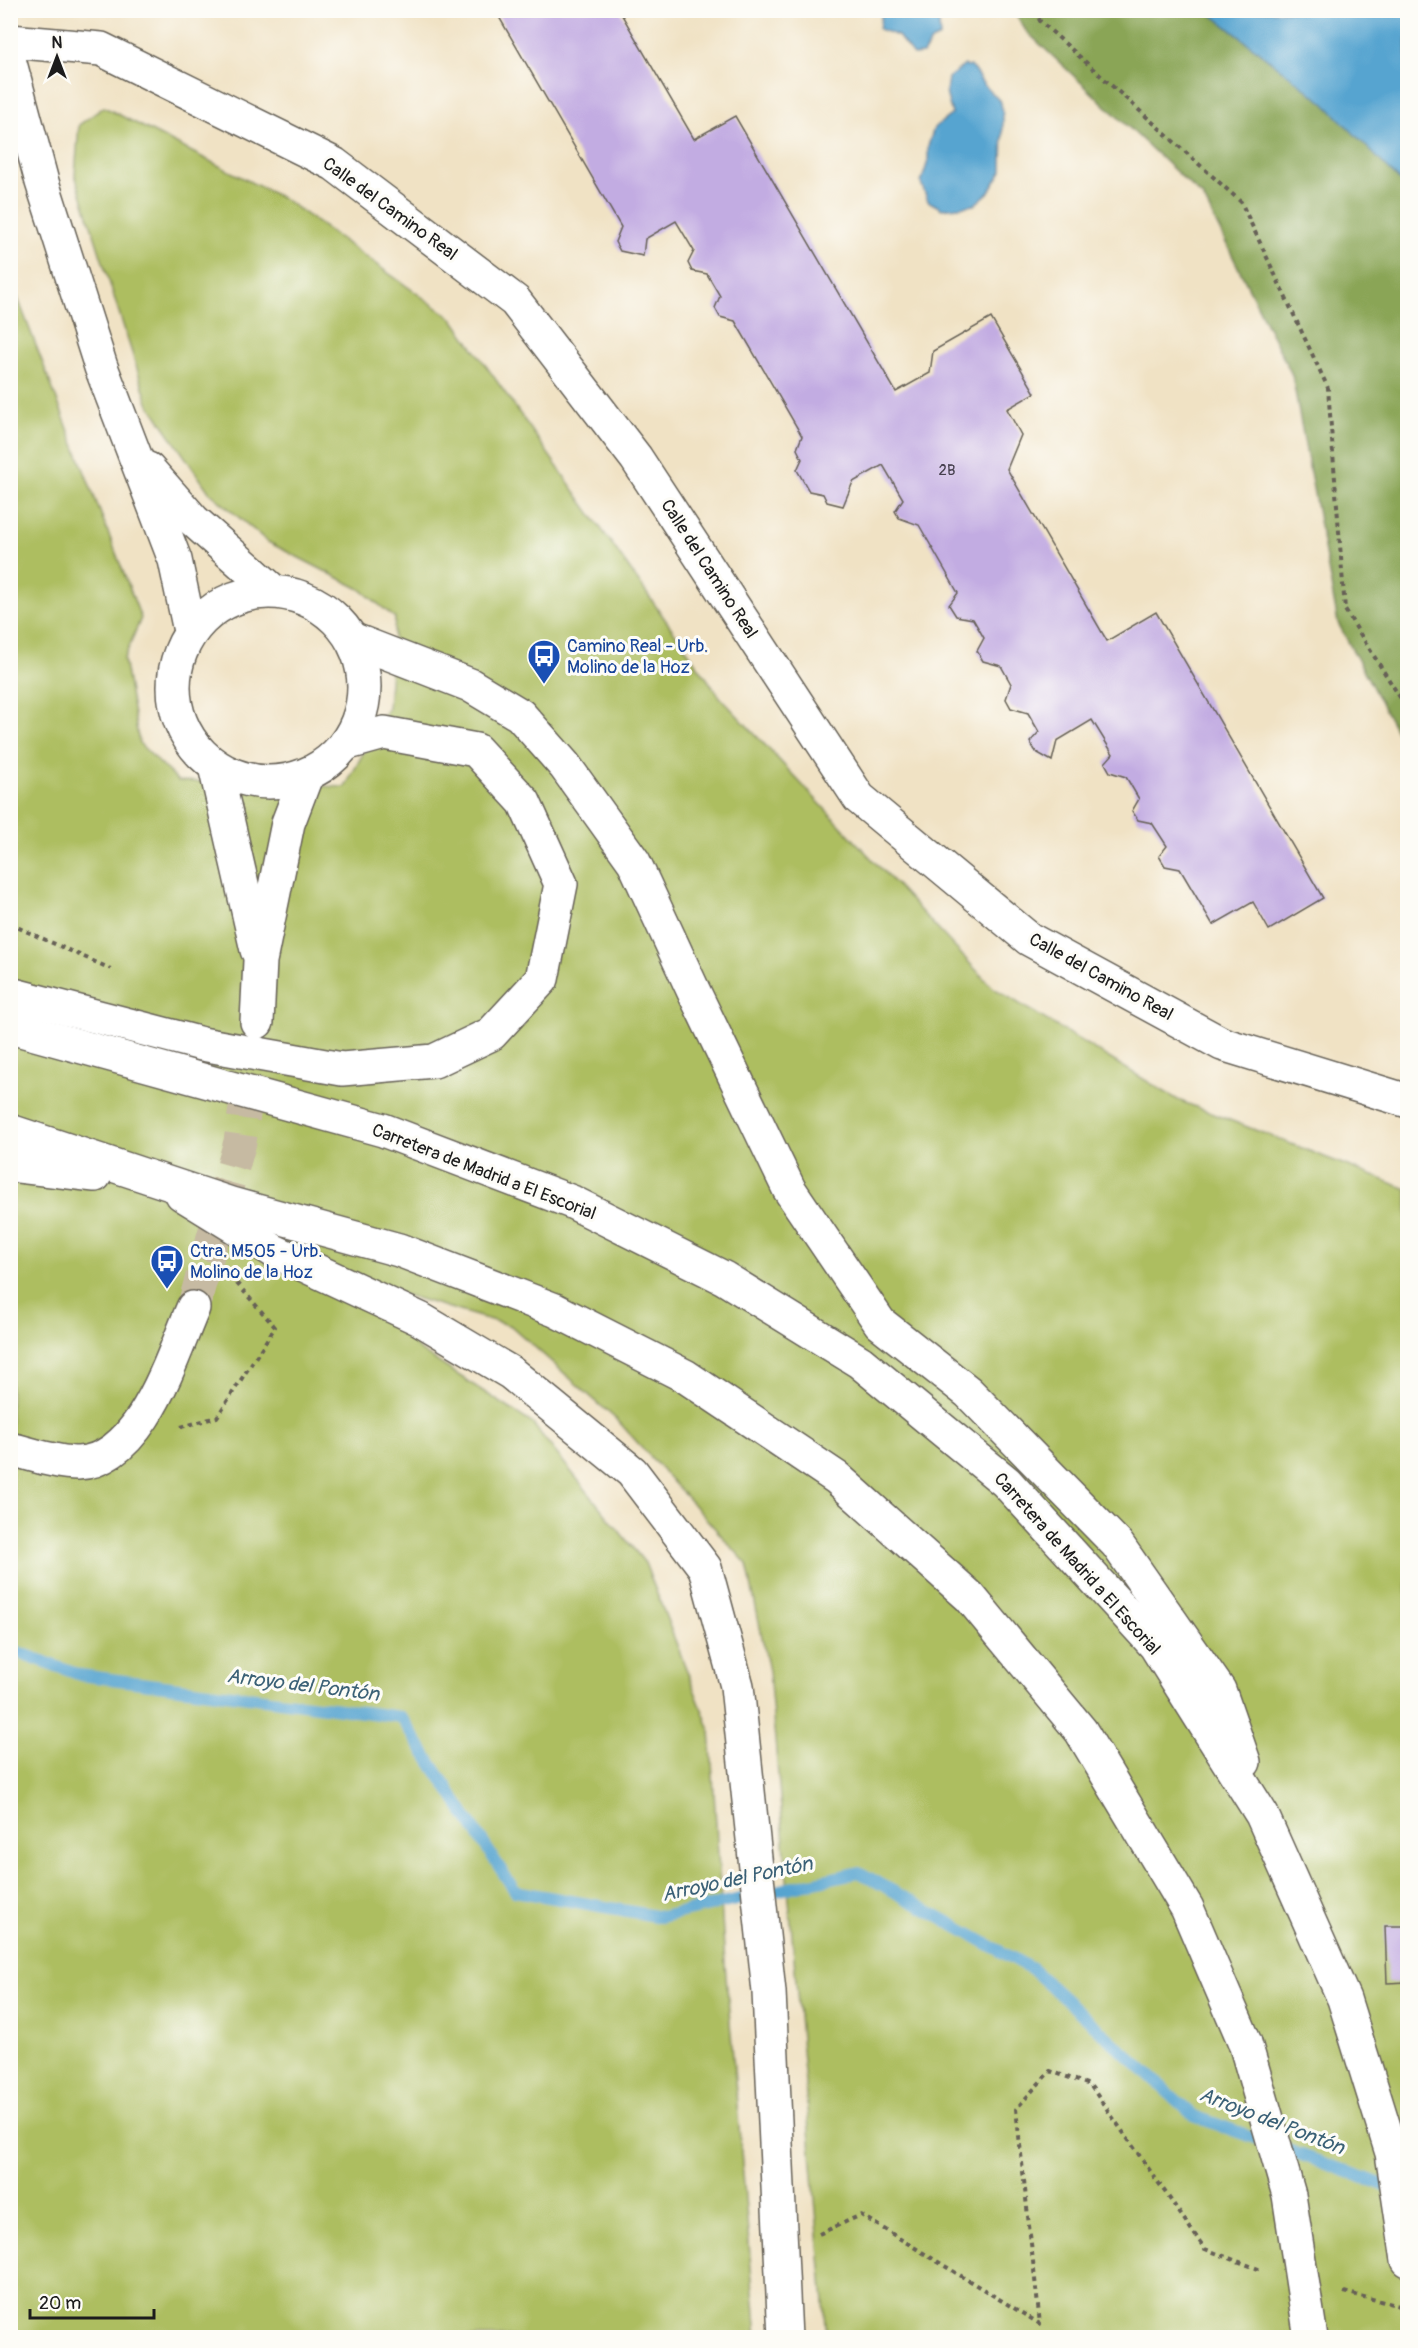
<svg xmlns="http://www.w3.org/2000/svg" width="1418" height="2348" viewBox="0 0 1418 2348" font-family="Pangolin,sans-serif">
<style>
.green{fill:#adbe61;stroke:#646d3e;stroke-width:1.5}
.forest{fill:#8aa557;stroke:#53603a;stroke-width:1.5}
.water{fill:#57a4d0;stroke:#3a6076;stroke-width:1.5}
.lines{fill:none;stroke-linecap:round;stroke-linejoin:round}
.stream{stroke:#57a4d0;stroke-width:12}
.building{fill:#c2ace2}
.highway-tunnel{stroke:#c6baa2;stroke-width:33;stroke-dasharray:33 16;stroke-linecap:butt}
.minor-casing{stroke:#666157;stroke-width:36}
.highway-casing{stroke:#666157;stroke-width:36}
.path{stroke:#666157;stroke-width:4;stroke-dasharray:4.5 4.5;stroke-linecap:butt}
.minor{stroke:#fff;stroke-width:33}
.highway{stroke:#fff;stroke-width:33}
.highway-bridge-casing{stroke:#666157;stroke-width:36;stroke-linecap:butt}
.highway-bridge{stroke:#fff;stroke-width:33}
.labels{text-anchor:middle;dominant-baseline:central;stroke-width:6;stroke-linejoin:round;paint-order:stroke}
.number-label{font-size:15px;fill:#46404e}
.street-label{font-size:18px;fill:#1c1c1c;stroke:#fdfcf7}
.transit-label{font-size:18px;fill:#164399;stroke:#fdfcf7;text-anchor:start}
.water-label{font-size:20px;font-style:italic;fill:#3a6076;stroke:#fdfcf7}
</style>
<rect width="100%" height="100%" fill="#fdfcf7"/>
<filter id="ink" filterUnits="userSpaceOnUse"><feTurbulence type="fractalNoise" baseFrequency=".0167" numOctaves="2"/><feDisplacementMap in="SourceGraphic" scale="12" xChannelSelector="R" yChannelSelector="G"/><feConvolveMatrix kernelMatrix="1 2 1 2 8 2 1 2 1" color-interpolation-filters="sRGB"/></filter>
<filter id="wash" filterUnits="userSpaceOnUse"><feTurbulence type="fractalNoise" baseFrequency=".008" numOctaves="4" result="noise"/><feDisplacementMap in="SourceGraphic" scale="24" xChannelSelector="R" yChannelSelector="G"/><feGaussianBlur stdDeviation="1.35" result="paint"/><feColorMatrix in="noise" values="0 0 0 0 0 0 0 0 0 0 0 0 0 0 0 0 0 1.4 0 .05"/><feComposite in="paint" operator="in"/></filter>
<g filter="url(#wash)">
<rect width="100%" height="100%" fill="#f0e2c4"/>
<path class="green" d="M104,107L284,199L453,319L720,697L992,987L1178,1100L1407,1189V2337H827L769,1671L747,1564L618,1421L511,1326L388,1290L418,1349L532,1423L645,1563L710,1730L725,1964L757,2337H11L10,278L141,618L124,659L139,743L178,781L345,787L388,707L395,618L360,589L268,542L209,492L148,403L75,175L79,125Z"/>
<path class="forest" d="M1014,11H1407V751L1338,623L1292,375L1203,197L1026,31Z"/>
<g class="water">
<path d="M882,11H930L939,23L940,37L931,41L923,54L913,55L898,36L879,29Z"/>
<path d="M1207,11H1407V188L1324,103Z"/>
<path d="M965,65L967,67L971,66L984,85L1001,102L1003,117L1002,171L988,193L974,205L942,209L928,201L921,183L928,161V146L934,128L952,114L946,93L948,78Z"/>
</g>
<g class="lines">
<path class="stream" d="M10,1649L80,1675L401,1717L515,1891L661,1917L859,1872L1032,1969L1194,2116L1395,2189"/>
</g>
<g id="blocks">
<g class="building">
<path d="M495,10H619L694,139L735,116L896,392L930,373L933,351L991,318L1035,393L1007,409L1021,435L1007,469L1107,641L1156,612L1323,898L1269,930L1253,902L1213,925L1180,869L1165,866L1159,856L1167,846L1152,823L1138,820L1132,811L1139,799L1126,777L1110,772L1105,763L1113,754L1092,720L1057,741L1052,761L1036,752L1030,742L1039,732L1028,713L1011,708L1006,699L1011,684L1001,666L983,661L977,651L984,638L973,619L956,616L949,605L958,593L919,525L899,518L895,511L903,499L883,465L853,482L843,506L827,502L823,494L809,491L797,470L802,459L797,449L802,436L735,321L720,317L715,308L720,296L707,274L692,271L688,263L694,251L676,221L645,239L643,256L620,251L615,242L621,227Z"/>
<path d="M1385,1926H1408V1982L1387,1983Z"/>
</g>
</g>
</g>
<g filter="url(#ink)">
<use href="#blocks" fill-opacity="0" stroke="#666157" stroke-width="1.5"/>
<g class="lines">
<path class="highway-tunnel" d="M193,1308L240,1142L257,1026"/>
<g class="minor-casing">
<g id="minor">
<path d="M10,41L101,49L334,164L515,301L636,458L859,798L1029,939L1222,1044L1408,1101"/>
<path d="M10,63L42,182L101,367L175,560L190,631"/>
<path d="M148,469L193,520L272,590"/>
<circle cx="269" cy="687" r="95"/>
<path d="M182,1194L274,1251L420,1319L511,1373L632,1472L705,1568L737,1686L769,1992L785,2338"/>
</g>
</g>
<g class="highway-casing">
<g id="highway">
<path d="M354,640L470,685L520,715L565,766L634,862L693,990L789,1189L880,1323L968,1392L1117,1544L1219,1690L1244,1762"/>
<path d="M215,766L257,950"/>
<path d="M10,994L202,1044L342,1069L434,1061L491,1034L542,979L561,884L524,802L476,750L384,733L348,743"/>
<path d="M257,1022L260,961L288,823L306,776"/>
<path d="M10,1027L383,1130L572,1202L724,1278L860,1362L1006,1482L1155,1645L1262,1815L1344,1999L1392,2153L1408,2260"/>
<path d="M10,1131L231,1204L399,1250L555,1310L685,1376L837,1478L970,1597L1081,1731L1187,1908L1245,2043"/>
<path d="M10,1165L95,1175"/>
<path d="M10,1449C32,1454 56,1463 78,1463C142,1461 172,1356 193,1308"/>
</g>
</g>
<g class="path">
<path d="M1035,10L1040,21L1241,202L1328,388L1345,610L1408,710"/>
<path d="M10,924L111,969"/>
<path d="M181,1427L217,1417L275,1327L233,1279L239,1275"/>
<path d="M819,2234L861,2215L1040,2324L1016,2109L1050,2071L1090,2085L1205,2249L1261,2270"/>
<path d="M1344,2292L1408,2308"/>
</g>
<use href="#minor" class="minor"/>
<use href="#highway" class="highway"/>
<g class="highway-bridge-casing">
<path id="highway-bridge" d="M1245,2043L1289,2195L1311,2338"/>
</g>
<use href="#highway-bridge" class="highway-bridge"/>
</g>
</g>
<defs>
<g id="bus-pin" transform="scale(1.725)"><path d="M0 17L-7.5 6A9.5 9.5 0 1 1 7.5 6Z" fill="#1a4fb4" stroke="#fdfcf7"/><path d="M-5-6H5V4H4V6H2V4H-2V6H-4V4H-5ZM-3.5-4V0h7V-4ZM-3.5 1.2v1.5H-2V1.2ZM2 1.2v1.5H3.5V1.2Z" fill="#fff"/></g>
</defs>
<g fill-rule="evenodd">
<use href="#bus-pin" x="544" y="656"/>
<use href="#bus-pin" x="167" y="1261"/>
</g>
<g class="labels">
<g class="number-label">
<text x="947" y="470">2B</text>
</g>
<g class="street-label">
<text transform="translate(390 209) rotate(36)">Calle del Camino Real</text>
<text transform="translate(709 569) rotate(57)">Calle del Camino Real</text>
<text transform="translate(1101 977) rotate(29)">Calle del Camino Real</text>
<text transform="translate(484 1172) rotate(21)">Carretera de Madrid a El Escorial</text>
<text transform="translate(1077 1564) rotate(48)">Carretera de Madrid a El Escorial</text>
</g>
<g class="transit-label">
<text x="567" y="646">Camino Real - Urb.<tspan x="567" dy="21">Molino de la Hoz</tspan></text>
<text x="190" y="1251">Ctra. M505 - Urb.<tspan x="190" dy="21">Molino de la Hoz</tspan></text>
</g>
<g class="water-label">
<text transform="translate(303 1685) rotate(7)">Arroyo del Pontón</text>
<text transform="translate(737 1879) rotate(-12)">Arroyo del Pontón</text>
<text transform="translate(1272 2121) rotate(21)">Arroyo del Pontón</text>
</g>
</g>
<rect width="1418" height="2348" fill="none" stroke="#fdfcf7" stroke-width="36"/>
<g transform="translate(57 57)" stroke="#fdfcf7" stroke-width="4.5" paint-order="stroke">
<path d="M0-4.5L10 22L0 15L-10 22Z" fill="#1c1c1c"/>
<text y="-9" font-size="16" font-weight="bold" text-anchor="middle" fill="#1c1c1c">N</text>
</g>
<path d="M30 2309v9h124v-9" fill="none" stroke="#1c1c1c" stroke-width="3"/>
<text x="39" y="2309" font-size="18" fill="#1c1c1c" stroke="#fdfcf7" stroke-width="4.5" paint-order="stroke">20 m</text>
</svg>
